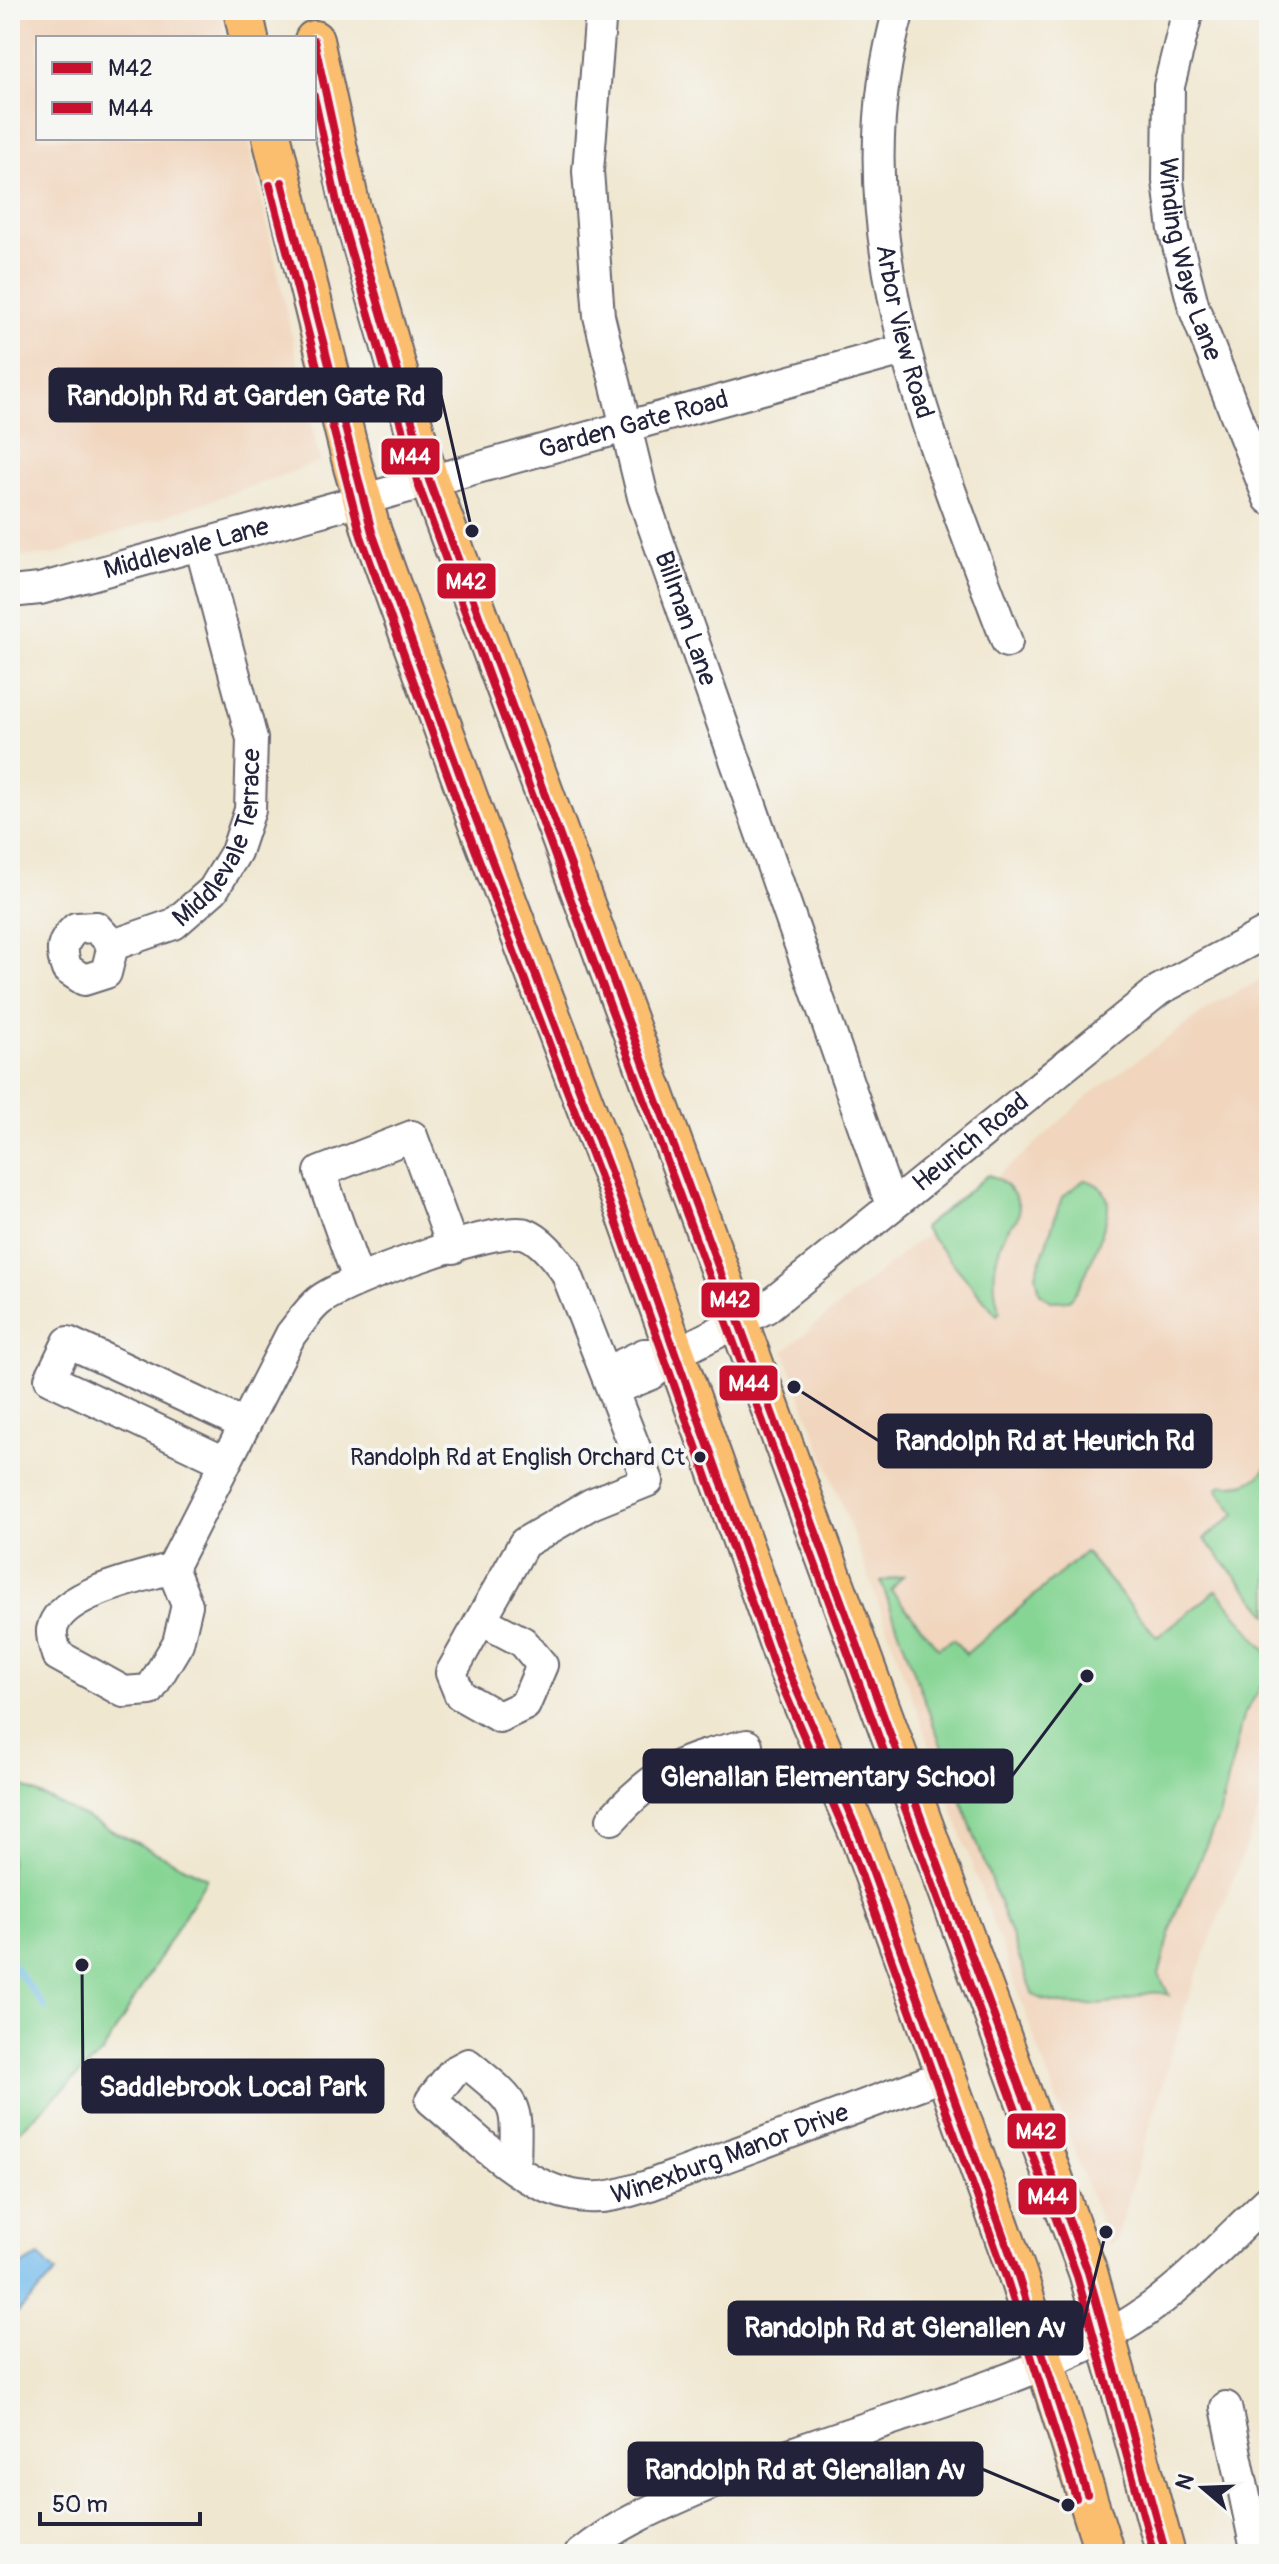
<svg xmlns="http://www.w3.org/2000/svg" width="1279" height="2564" viewBox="0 0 1279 2564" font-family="Pangolin,sans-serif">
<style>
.built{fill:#f1d5bd}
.green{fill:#87d595;stroke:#547c68;stroke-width:2}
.water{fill:#77bdee;stroke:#4c7094;stroke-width:2}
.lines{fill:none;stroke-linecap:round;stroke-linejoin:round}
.stream{stroke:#77bdee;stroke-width:6}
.minor-casing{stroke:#6a676f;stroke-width:34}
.major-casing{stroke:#6a676f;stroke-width:42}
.minor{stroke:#fff;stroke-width:30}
.major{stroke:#fbbe6e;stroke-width:38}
.bus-1-casing{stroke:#f6f6f2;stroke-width:14}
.bus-2-casing{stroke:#f6f6f2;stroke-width:14}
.bus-1{stroke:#c8102e;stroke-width:8}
.bus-2{stroke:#c8102e;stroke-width:8}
.bus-dot{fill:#22223b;stroke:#f6f6f2;stroke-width:3}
.labels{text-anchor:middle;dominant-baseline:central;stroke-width:8;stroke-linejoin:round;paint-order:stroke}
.bus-label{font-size:24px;fill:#22223b;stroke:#f6f6f2;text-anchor:end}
.street-label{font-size:26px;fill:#22223b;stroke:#f6f6f2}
.leader{fill:none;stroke:#22223b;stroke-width:3}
.callout-dot{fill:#22223b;stroke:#f6f6f2;stroke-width:3}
.callout{fill:#22223b;stroke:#22223b;stroke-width:3}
.callout-label{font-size:28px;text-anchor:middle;font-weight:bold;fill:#fff}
.line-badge{stroke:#f6f6f2;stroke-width:3}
.badge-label{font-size:22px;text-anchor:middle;font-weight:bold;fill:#fff}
</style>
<rect width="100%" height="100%" fill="#f6f6f2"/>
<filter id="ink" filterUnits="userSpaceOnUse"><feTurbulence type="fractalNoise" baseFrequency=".0125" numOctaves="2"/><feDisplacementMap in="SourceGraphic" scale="16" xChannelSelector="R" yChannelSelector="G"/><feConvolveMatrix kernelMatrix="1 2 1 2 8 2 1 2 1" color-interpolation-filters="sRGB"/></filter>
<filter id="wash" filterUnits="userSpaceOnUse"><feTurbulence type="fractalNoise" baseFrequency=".006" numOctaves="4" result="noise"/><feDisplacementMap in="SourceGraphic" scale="32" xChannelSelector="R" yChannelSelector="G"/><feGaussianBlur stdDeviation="1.8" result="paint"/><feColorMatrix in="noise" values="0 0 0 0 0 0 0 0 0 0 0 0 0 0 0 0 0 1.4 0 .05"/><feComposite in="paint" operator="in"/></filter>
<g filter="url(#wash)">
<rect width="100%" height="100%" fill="#f0e7d0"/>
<g class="built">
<path d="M10,10H219L226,38H38V138H248L320,462L54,555L10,557Z"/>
<path d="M1269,976V1784L1187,2001L1116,2240L1109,2246L866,1569L784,1351L1031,1148L1090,1094L1219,1001Z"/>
</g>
<g class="green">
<path d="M988,1175C1003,1179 1019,1195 1019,1211C1019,1221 1010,1224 1006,1232C993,1258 991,1285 1000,1312L997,1315L923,1228Z"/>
<path d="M1084,1180C1097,1182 1109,1192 1108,1206C1108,1223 1082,1290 1069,1300L1051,1301L1040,1293L1036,1274L1062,1197Z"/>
<path d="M1269,1464V1615L1204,1539L1236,1514L1217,1489L1222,1485C1244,1486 1256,1483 1269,1464Z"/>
<path d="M1085,1552L1157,1637L1217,1590L1269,1655V1674L1243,1716L1220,1814L1176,1912L1159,1975L1169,1995C1150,1987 1135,2000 1115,2003C1090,2007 1055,2007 1033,1995L881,1582L903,1576L891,1590L938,1648L953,1639L966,1654Z"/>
<path d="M10,1780L207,1878L102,2053L10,2139Z"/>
</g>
<path class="water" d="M39,2256L56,2273L10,2321V2263L17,2268Z"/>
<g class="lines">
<path class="stream" d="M10,1961L45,2008"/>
</g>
</g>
<g filter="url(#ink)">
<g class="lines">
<g class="minor-casing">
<g id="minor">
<path id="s1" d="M601,10L588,171L599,316L643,497L891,1205"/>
<path id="s2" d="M899,10C836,229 932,440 1007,642"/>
<path id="s3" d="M1188,10L1169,86L1168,181L1174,230L1194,308L1269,499"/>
<path id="s4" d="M10,592L40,589L903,350"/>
<path id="s5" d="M113,945L106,973L84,980L67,969C60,950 61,942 76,928L96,927L113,945L174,924L213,890L236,852L250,810L252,739L200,545"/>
<path d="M358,1279L320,1172L412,1136L453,1248"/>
<path d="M606,1372L644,1354H675"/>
<path id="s6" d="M613,1390L652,1374L675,1354L766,1308L1159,990L1269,931"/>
<path d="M225,1462L50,1379L68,1342L245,1425"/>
<path d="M172,1568C140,1578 59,1593 52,1630C51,1637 55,1648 57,1655L124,1692L150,1690L178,1643L187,1605L172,1568L291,1334C300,1323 308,1310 319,1301C343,1281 499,1224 526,1234C542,1240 556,1259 566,1272L648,1481L591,1504L524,1543L451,1673L460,1695L499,1717L525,1705L542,1665L523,1642L481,1620"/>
<path d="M612,1819C656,1770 684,1759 747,1745"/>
<path id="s7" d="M515,2169C516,2100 522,2109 468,2064L453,2072L431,2100C476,2137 526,2194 588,2197C609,2199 630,2191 650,2185L945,2075"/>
<path d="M1226,2407L1257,2554"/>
<path d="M580,2554C620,2522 666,2503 713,2483C842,2429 982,2399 1106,2336C1168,2305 1219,2246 1269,2200"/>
</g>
</g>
<g class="major-casing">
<g id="major">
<path d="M243,10L249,38"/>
<path d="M314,40L350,204L429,480L1088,2272L1166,2554"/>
<path d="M272,138L353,467L372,532L473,811L614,1181L788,1670L860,1837L1018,2276L1105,2554"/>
</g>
</g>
<use href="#minor" class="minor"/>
<use href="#major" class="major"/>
<g class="bus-1-casing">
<g id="bus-1">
<path d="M314,40L350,204L429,480L1088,2272L1166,2554"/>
<path d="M282,182L372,532L473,811L614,1181L788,1670L860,1837L1018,2276L1087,2494"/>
</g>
</g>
<g class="bus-2-casing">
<g id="bus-2">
<path d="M314,96L338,207L418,484L1077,2276L1154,2554"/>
<path d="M270,185L361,536L462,815L603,1185L777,1674L849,1841L1007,2280L1076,2498"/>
</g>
</g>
<use href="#bus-1" class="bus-1"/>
<use href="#bus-2" class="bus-2"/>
</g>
</g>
<circle class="bus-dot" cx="700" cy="1457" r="7"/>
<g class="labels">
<g class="bus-label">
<text x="685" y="1457">Randolph Rd at English Orchard Ct</text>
</g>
<g class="street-label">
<text stroke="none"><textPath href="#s3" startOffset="254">Winding Waye Lane</textPath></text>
<text stroke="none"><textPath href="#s2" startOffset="326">Arbor View Road</textPath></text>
<text stroke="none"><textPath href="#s4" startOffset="646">Garden Gate Road</textPath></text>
<text stroke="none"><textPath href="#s4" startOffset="182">Middlevale Lane</textPath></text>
<text stroke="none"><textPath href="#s1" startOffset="622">Billman Lane</textPath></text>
<text stroke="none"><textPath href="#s5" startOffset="330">Middlevale Terrace</textPath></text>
<text stroke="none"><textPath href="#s6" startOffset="438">Heurich Road</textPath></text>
<text stroke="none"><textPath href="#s7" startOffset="514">Winexburg Manor Drive</textPath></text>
</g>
</g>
<path class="leader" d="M472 531L441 395M794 1387L879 1441M1087 1676L1012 1776M82 1965L83 2086M1106 2232L1082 2328M1068 2505L982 2469"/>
<g class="callout-dot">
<circle cx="472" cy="531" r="8"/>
<circle cx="794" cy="1387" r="8"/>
<circle cx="1087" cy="1676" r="8"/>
<circle cx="82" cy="1965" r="8"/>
<circle cx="1106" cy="2232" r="8"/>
<circle cx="1068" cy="2505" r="8"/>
</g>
<g class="callout">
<rect x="50" y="369" width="391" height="52" rx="8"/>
<rect x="879" y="1415" width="332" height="52" rx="8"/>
<rect x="644" y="1750" width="368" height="52" rx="8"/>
<rect x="83" y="2060" width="300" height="52" rx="8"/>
<rect x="729" y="2302" width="353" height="52" rx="8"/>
<rect x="629" y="2443" width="353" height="52" rx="8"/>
</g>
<g class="callout-label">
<text x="246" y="405">Randolph Rd at Garden Gate Rd</text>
<text x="1045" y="1450">Randolph Rd at Heurich Rd</text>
<text x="828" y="1786">Glenallan Elementary School</text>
<text x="233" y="2096">Saddlebrook Local Park</text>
<text x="905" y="2337">Randolph Rd at Glenallen Av</text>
<text x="805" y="2479">Randolph Rd at Glenallan Av</text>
</g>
<g class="line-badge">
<rect x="380" y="437" width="61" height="39" rx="8" fill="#c8102e"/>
<rect x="436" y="562" width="61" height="38" rx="8" fill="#c8102e"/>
<rect x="700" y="1281" width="61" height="38" rx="8" fill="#c8102e"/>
<rect x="718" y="1364" width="61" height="38" rx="8" fill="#c8102e"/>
<rect x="1006" y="2112" width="61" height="38" rx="8" fill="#c8102e"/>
<rect x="1017" y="2177" width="61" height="39" rx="8" fill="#c8102e"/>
</g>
<g class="badge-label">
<text x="410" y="464">M44</text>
<text x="466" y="589">M42</text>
<text x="730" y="1307">M42</text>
<text x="749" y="1391">M44</text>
<text x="1036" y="2139">M42</text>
<text x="1048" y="2204">M44</text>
</g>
<rect width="1279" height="2564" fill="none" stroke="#f6f6f2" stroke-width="40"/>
<rect x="36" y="36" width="280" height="104" fill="#f6f6f2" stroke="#a1a1a9" stroke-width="2"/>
<rect x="52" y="62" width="40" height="12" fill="#c8102e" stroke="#a1a1a9" stroke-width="2"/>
<text x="108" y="76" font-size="24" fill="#22223b">M42</text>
<rect x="52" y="102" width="40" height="12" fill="#c8102e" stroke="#a1a1a9" stroke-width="2"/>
<text x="108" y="116" font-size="24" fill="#22223b">M44</text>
<g transform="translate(1203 2488) rotate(289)" stroke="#f6f6f2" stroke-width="6" paint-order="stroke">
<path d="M0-6L14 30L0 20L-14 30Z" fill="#22223b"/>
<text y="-12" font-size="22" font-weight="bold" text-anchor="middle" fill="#22223b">N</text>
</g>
<path d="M40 2512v12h160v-12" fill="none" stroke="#22223b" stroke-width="4"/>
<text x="52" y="2512" font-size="24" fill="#22223b" stroke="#f6f6f2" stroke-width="6" paint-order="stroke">50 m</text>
</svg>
